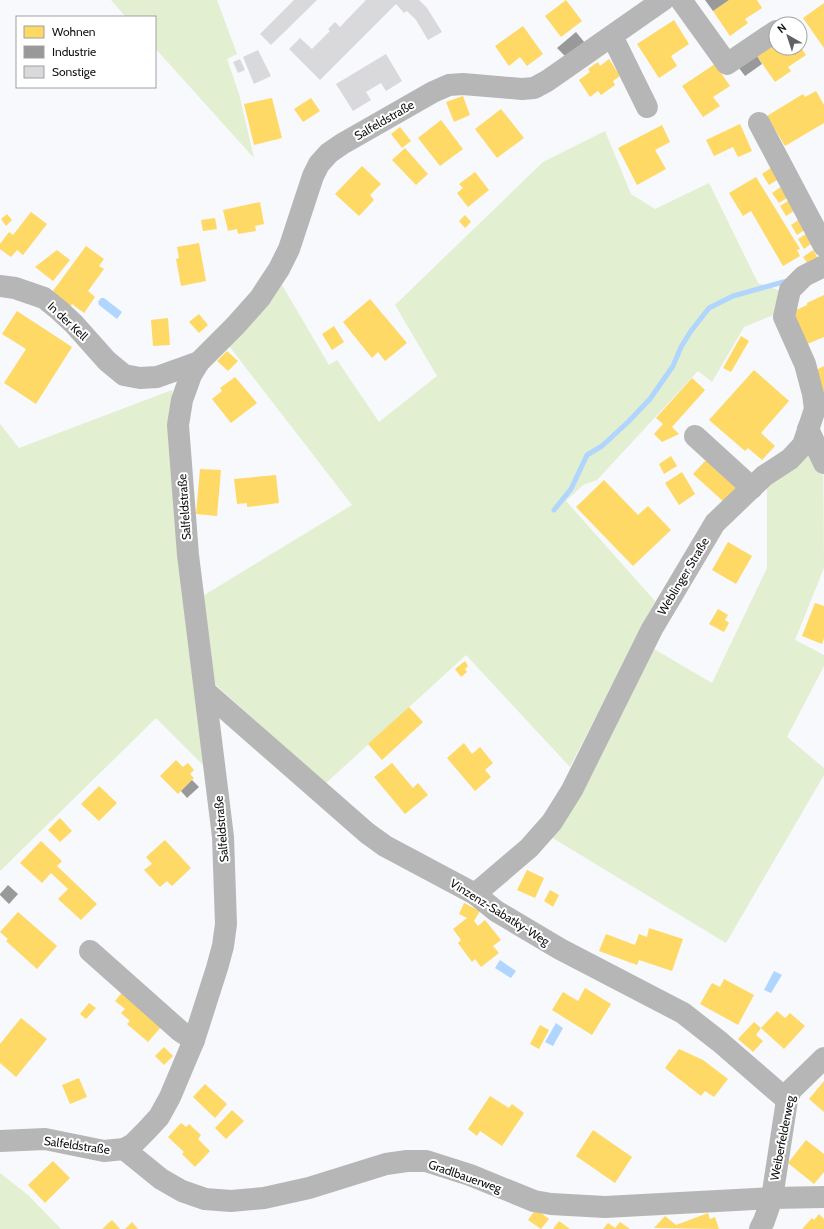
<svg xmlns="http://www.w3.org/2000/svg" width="824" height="1229" viewBox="0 0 824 1229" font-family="Cabin,sans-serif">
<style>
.green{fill:#e2efd0}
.water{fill:#b0d5fe}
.homes{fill:#ffd966}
.industry{fill:#999}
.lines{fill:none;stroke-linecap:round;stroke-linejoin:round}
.stream{stroke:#b0d5fe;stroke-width:5}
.building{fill:#d9d9db}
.minor{stroke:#b6b6b6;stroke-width:22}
.labels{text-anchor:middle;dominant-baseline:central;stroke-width:4;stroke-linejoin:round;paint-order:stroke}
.street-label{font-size:12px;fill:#101113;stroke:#fff}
</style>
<rect width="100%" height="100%" fill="#f7f9fc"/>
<g class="green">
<path d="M111,0H217L237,54L227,59L239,94L254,158L155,48V17H126Z"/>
<path d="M605,131L631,194L655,209L709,183L758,283L784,292L778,313L744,327L712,382L698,371L597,480L583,485L566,501L655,601L570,767L466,655L325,784L215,684L201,597L352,505L229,346L282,285L329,365L337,360L379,422L437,376L395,305L543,162Z"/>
<path d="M172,390L209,771L156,718L0,871V424L19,448Z"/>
<path d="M823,434L824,568L795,640L824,655V666L787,737L824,768V775L726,943L551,837L654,649L712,683L767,568V486Z"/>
<path d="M0,1173L28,1195L61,1229H0Z"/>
</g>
<g class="water">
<path d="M101,298H104L122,312L117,319L99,305L98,302Z"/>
<path d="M500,960L516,971L511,978L495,968Z"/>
<path d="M774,971L782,975L771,993L764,990Z"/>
<path d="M556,1023L563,1028L553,1046L545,1042Z"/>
</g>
<g class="homes">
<path d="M566,0L582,21L561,37L545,16Z"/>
<path d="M729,0H757L762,8L745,19L748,23L730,36L713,11Z"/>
<path d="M824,3V48L803,18Z"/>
<path d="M674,20L689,44L671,56L677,66L659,78L637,44Z"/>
<path d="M523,26L543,54L527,66L520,57L509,66L495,46Z"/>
<path d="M776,43V48H800V46L806,55L788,67L791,71L775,82L757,56Z"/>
<path d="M609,59L620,76L613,81L615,85L601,95L598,91L590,97L579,80L590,72L588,69L598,62L600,66Z"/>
<path d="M715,64L730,86L713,97L720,106L703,117L682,86Z"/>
<path d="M816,91L824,105V123L785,146L767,116L803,94L805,97Z"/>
<path d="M463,96L470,115L454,122L446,102Z"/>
<path d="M272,98L282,138L254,145L244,104Z"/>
<path d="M311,98L320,111L303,122L294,109Z"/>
<path d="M501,109L524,138L497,158L475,129Z"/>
<path d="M441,120L463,149L440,166L418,138Z"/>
<path d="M740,124L752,151L738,157L733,147L714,156L706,140Z"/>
<path d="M662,125L670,142L655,150L666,169L637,185L618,148Z"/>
<path d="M400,127L411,141L402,148L391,134Z"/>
<path d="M405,148L428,174L416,185L392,160Z"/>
<path d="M775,165L782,177L769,185L762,174Z"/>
<path d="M362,166L381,184L370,195L374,200L359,216L335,194Z"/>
<path d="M475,172L489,190L468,207L457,193L463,188L459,184Z"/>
<path d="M756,177L800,249L797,250L800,256L783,266L751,211L743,216L729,193Z"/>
<path d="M785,184L792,195L779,203L772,193Z"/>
<path d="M791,199L797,209L786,216L780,206Z"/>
<path d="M260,202L264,224L255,226L256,231L238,234L237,229L228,231L223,210Z"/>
<path d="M31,212L47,224L23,255L17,250L11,257L0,249V244L9,232L13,235Z"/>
<path d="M7,214L12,220L6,226L1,219Z"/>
<path d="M465,215L471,222L465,228L459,221Z"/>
<path d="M803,217L809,227L797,235L791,225Z"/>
<path d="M215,218L217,229L203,231L201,220Z"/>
<path d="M809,232L815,241L804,249L798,239Z"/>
<path d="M199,243L206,281L181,286L176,259L179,258L177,247Z"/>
<path d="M86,246L104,259L99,266L104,269L88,291L95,297L84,313L72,304L69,309L50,295Z"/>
<path d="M57,250L70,260L53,281L35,267Z"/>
<path d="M813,250L818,258L808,264L803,257Z"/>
<path d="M824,295V337L807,344L792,312L807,305V303Z"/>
<path d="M370,299L407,343L385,361L378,352L372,358L343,322Z"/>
<path d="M17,311L72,347L36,404L4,383L26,349L2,334Z"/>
<path d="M199,314L208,325L199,333L189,322Z"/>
<path d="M168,318L170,345L153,346L151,320Z"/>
<path d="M334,326L344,342L332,350L322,334Z"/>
<path d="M741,336L749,341L731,372L723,368Z"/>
<path d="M227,351L238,361L228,371L217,361Z"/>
<path d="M824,366V393L814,371Z"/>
<path d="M754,370L789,401L761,433L775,446L762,460L748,448L745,451L709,420Z"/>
<path d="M235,377L257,403L231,423L212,399L222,391L220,388Z"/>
<path d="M692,378L705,390L672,427L679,434L662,442L654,434L663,424L656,418Z"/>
<path d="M671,456L677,466L664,474L659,464Z"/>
<path d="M706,460L738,490L725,503L693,474Z"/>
<path d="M200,469L221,470L217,516L196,514Z"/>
<path d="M682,472L695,494L679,505L665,483Z"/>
<path d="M276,475L279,503L247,507V503L237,504L234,479Z"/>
<path d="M604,480L638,515L648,506L671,530L633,566L576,507Z"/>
<path d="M728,542L752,556L736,584L712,570Z"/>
<path d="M815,603L824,606V638L822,644L802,636Z"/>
<path d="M718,609L728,615L725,620L729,623L724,632L709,624Z"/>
<path d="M465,661L468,666L465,669L467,672L461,677L455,669Z"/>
<path d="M409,707L423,722L382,760L368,744Z"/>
<path d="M464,743L472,754L480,747L493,763L485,770L491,777L475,791L447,758Z"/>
<path d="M176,760L183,767L188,763L194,770L190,774L194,778L178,794L160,776Z"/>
<path d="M392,763L413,788L418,783L428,795L405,814L374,777Z"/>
<path d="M99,786L117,803L99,821L81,804Z"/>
<path d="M60,818L72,831L60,842L48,830Z"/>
<path d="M165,840L191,868L172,886L167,881L160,887L144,870L152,864L146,857Z"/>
<path d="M41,841L62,861L57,866L97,904L81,920L58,899L68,889L51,873L42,883L20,863Z"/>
<path d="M527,870L544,878L535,898L517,890Z"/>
<path d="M550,890L559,895L553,907L544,901Z"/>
<path d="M464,903L480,911L474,921L478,926L485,920L501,940L493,946L499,953L481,967L475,959L472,962L458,943L461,940L453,929L467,918L459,914Z"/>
<path d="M18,912L57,946L37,969L6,941L8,939L0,932Z"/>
<path d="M649,928L683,939L672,971L639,960L637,965L599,951L606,934L635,945L639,934L647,937Z"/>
<path d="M724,979L754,995L738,1025L700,1004L712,983L720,987Z"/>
<path d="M585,988L611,1004L592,1035L552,1010L563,992L578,1001Z"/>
<path d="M124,990L161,1027L148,1042L127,1024L130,1021L121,1013L125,1009L115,1001Z"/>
<path d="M89,1003L96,1008L86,1019L80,1014Z"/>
<path d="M777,1011L785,1018L790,1013L805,1026L784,1049L761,1028Z"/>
<path d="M21,1018L47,1039L16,1077L0,1063V1044Z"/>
<path d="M754,1022L761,1028L756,1035L763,1041L753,1052L738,1039Z"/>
<path d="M540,1025L549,1030L539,1049L530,1044Z"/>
<path d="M164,1047L173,1056L164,1065L155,1056Z"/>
<path d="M679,1049L703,1060L728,1079L714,1097L705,1091L701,1096L665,1068Z"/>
<path d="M79,1078L87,1097L70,1104L62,1085Z"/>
<path d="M824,1081V1112L809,1099Z"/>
<path d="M205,1084L227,1104L215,1118L193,1097Z"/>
<path d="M490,1096L509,1108L512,1104L524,1113L502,1146L480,1131L477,1136L468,1129Z"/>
<path d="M232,1110L244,1121L226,1139L215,1128Z"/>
<path d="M181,1123L186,1127L189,1124L201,1135L198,1139L210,1151L195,1167L182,1154L184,1152L168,1137Z"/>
<path d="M593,1130L632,1157L615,1183L576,1156Z"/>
<path d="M806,1140L824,1154V1172L814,1184L788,1163Z"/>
<path d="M53,1161L70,1178L45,1203L28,1185Z"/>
<path d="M536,1209L549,1219L541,1229L528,1220Z"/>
<path d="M708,1213L710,1219L715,1217L719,1229L654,1228L665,1216L676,1225Z"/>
<path d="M819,1214L824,1219V1229H802L812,1218L814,1220Z"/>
<path d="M112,1220L120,1229H102Z"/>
<path d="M559,1221L570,1229H553Z"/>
<path d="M132,1222L138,1229H125Z"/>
<path d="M620,1222L630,1229H603L608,1223L615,1228Z"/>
</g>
<g class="industry">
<path d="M705,0H729L713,11Z"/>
<path d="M576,32L585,43L567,58L557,48Z"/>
<path d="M757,56L762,64L745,76L736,64Z"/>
<path d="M192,780L199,787L187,798L181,791Z"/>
<path d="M8,885L18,894L9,904L0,895V894Z"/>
</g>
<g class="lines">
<path class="stream" d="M554,510L571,489L587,455L602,446L628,422L650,399L673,366L681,347L691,331L709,308L733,296L787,281"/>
</g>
<g class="building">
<path d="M294,0H317L271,45L260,34Z"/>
<path d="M366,0H419L427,8L442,32L428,40L416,20L407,11L404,13L396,4L320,80L289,49L300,38L312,49L330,31L328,29L335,22L340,27Z"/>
<path d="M258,50L271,76L254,84L243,57Z"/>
<path d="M386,54L402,81L386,91L381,83L366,92L371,100L353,111L336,84Z"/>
<path d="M240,59L245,70L238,73L233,62Z"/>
</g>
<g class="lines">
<g class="minor">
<path d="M681,0L727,64L776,31"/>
<path d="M612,36L647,107"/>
<path d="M759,123L824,246"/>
<path d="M0,286L15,288L44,298L59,310L74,324L107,361L124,375L140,378L157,377L199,362"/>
<path d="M808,429L824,463"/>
<path d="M695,436L752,488"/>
<path d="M206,692L367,833L385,846L475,894L496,911L560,949L683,1013L720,1042L787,1100"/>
<path d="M475,894L529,848L552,822L572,790L652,629L715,523L764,476L790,459L803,445L815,409L813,394L805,364L784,317L790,290L804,276L824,266"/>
<path d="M90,951L180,1031L194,1040"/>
<path d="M0,1141L45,1139L104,1151L124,1149L133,1144L146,1131L159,1117L170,1097L194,1040L217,968L223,946L226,924L223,837L188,555L178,425L182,400L191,375L199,362L235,326L260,298L279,269L289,249L313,176L319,164L329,153L342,144L433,92L449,85L463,84L522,89L534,88L547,81L663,0"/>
<path d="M124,1149L161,1179L182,1191L205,1199L231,1201L264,1198L309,1188L386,1164L407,1161H426L470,1175L534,1201L551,1204L605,1207L772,1198L824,1197"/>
<path d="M760,1229L764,1221L772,1198L787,1100L791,1090L824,1058"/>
</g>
</g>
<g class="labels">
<g class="street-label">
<text transform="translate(384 120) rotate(-30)">Salfeldstraße</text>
<text transform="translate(68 321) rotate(43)">In der Kell</text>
<text transform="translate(184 507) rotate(-94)">Salfeldstraße</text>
<text transform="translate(683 576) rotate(-59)">Weblinger Straße</text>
<text transform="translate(221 829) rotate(-95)">Salfeldstraße</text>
<text transform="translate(500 912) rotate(32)">Vinzenz-Sabatky-Weg</text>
<text transform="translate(782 1138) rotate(-79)">Weiberfelderweg</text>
<text transform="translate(77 1145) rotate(8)">Salfeldstraße</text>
<text transform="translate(465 1176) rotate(19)">Gradlbauerweg</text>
</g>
</g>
<rect x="16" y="16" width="140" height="72" fill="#ffffff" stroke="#9fa0a1"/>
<rect x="24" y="26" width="20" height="12" fill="#ffd966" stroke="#9fa0a1"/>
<text x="52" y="36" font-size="12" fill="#101113">Wohnen</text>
<rect x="24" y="46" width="20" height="12" fill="#999999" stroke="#9fa0a1"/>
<text x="52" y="56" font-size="12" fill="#101113">Industrie</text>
<rect x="24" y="66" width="20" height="12" fill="#d9d9db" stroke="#9fa0a1"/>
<text x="52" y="76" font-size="12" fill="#101113">Sonstige</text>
<g transform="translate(788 36) rotate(321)"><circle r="19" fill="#ffffff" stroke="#9fa0a1"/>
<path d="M0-3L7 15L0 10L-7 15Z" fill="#616265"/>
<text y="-6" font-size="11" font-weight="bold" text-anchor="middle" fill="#101113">N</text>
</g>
</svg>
